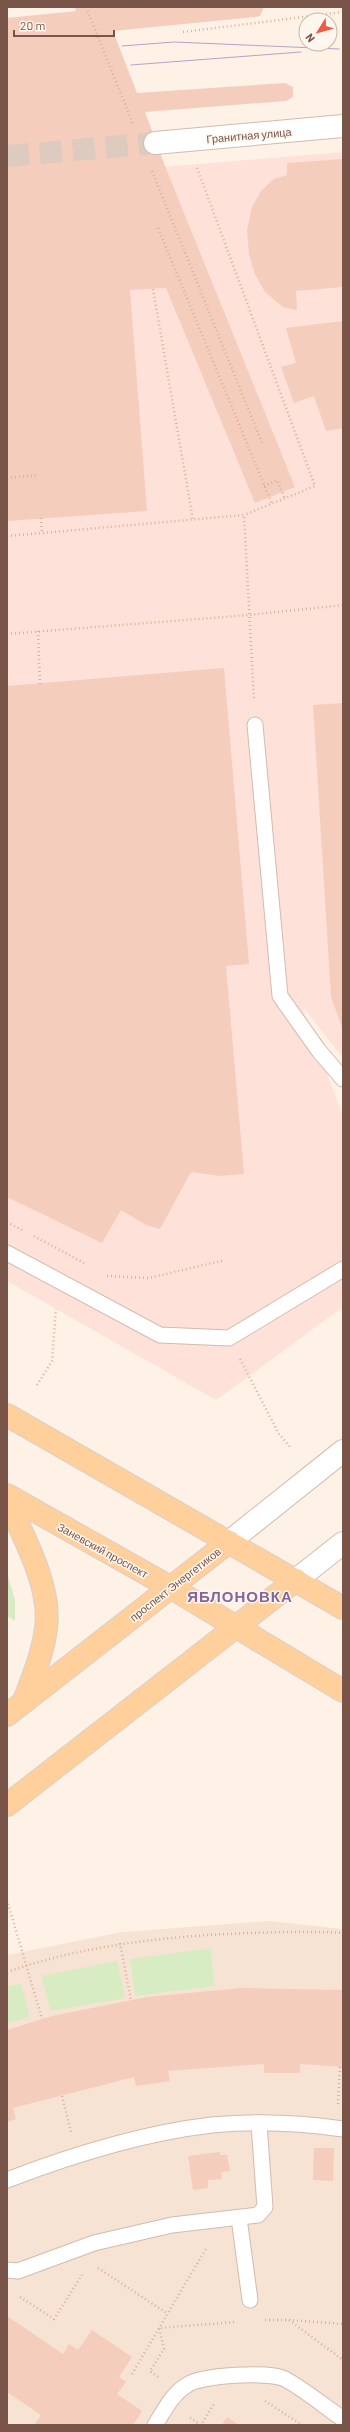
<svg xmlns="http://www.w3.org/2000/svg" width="350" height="2432" viewBox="0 0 350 2432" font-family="Barlow,sans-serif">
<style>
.residential{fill:#f6e3d4}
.commercial{fill:#fee1d9}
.green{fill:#d8ecc3}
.building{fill:#f5cdbc}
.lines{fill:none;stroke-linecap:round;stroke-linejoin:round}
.minor-tunnel{stroke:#ddcbbf;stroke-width:22;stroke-dasharray:22 11;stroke-linecap:butt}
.service-casing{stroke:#d3bbae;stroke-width:17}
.minor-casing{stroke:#d3bbae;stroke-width:24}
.tertiary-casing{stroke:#d3bbae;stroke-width:24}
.primary-casing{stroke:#d9cfcc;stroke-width:24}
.path{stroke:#dab09f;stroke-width:2.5;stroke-dasharray:1 3;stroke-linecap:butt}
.service{stroke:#fff;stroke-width:15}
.minor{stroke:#fff;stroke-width:22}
.tertiary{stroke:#fff;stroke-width:22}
.primary{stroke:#ffd09c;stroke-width:22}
.tram{stroke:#b4a3c9;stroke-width:1}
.labels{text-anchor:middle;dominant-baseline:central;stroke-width:3;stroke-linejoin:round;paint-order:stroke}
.street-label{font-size:11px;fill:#795549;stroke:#fff6ee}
.district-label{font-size:15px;font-weight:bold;letter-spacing:1px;fill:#84649c;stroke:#fff6ee}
</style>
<rect width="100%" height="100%" fill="#fef2e6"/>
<path class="residential" d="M269,1921L343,1929V2425H7V1955L122,1932Z"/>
<path class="commercial" d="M343,152V1058L302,1006L343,1117V1307L216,1400L7,1281V180Z"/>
<g class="green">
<path d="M7,1572L15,1600V1621L7,1616Z"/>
<path d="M211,1948L214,1986L135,1996L130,1959Z"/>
<path d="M117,1961L125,1998L51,2011L41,1976Z"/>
<path d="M21,1983L30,2017L7,2023V1987Z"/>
</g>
<g class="building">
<path d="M74,7H264L260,16L255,17L113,31L137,93L285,83L293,87V97L286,101L145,112L165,166L295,487L255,503L166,288L130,290L147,511L7,521V18L76,11Z"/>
<path d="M343,159V287L296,291L297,310L283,307L265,292L255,274L249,255L247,230L252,207L261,191L274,179L287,175V163Z"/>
<path d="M343,321V428L326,431L314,396L294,403L281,367L296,363L286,328Z"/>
<path d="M224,668L249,964L226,966L244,1174L220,1176L191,1172L160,1229L146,1225L121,1210L102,1243L7,1197V686Z"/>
<path d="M343,703V1030L331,997L313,705Z"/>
<path d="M241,1988L343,1990V2067L300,2064V2073H264V2064L168,2071L170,2081L136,2086L134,2077L13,2108L16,2119L7,2122V2030L52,2016L147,1997Z"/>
<path d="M314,2148H334L333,2181L313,2180Z"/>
<path d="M220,2152V2155H227L230,2171L221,2172L222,2179L208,2180V2188L193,2190L188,2156Z"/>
<path d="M7,2316L63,2354L69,2344L78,2350L92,2330L132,2357L119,2377L126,2382L117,2394L142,2411L133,2425H34L41,2415L7,2392Z"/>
<path d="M227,2417L239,2425H222Z"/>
</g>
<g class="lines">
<path class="minor-tunnel" d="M7,156L155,143"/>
<g class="service-casing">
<g id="service">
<path d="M255,725L280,996L319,1051L343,1079"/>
<path d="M7,1253L160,1335L229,1338L343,1269"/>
<path d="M7,2180C72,2155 142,2133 212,2125C254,2121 301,2123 343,2129"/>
<path d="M239,2218L250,2300"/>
<path d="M7,2270L18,2271L94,2243L172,2225L258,2215L265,2207L259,2124"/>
<path d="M155,2425C164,2411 172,2394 187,2385C201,2375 270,2371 285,2379C305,2390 324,2406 343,2419"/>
</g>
</g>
<g class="minor-casing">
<path id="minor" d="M155,143L343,126"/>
</g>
<g class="tertiary-casing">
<g id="tertiary">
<path d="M229,1542L343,1451"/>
<path d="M296,1580L343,1543"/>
</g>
</g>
<g class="primary-casing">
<g id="primary">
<path d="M7,1415L343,1608"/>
<path d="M7,1495L170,1587L343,1691"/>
<path d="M7,1500C23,1536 52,1587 46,1628C43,1653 33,1677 24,1701"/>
<path d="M7,1715L229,1542"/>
<path d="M7,1805L296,1580"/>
</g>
</g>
<g class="path">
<path d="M86,7L133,124"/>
<path d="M183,32L342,12"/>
<path d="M197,168L315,486L244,515"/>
<path d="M152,171L262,443"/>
<path d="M158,228L272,504"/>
<path d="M153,289L193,520"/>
<path d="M7,478L38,475"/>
<path d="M264,486L277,480L285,499"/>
<path d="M41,518L42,533L244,515L254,700"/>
<path d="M7,536L42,533"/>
<path d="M38,631L40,684"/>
<path d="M7,634L249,615L343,605"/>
<path d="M7,1222L22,1230"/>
<path d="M34,1236L84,1263"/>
<path d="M107,1276L149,1278L225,1260"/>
<path d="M240,1359L279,1434L291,1448"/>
<path d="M37,1385L52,1361L56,1309"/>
<path d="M7,1900L42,2019"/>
<path d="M120,1943L131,2000"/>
<path d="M7,1972C85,1945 167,1936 249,1933C280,1932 312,1931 343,1933"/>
<path d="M62,2096L71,2132"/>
<path d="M338,2104L340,2067"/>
<path d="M98,2268L168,2314"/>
<path d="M20,2297L54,2319L82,2275"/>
<path d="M265,2320H288L343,2324"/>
<path d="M289,2320L343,2360"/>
<path d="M132,2374L207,2247"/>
<path d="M158,2377L150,2371L164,2349L159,2328L236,2322"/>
<path d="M265,2401L302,2425"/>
<path d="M190,2418L201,2425L214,2404"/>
</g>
<use href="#service" class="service"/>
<use href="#minor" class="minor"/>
<use href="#tertiary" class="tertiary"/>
<use href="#primary" class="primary"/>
<g class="tram">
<path d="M122,46L174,42L339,49"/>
<path d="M131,65L301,52"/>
</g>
</g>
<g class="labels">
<g class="street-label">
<text transform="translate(249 135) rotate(-5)">Гранитная улица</text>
<text transform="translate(103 1550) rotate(29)">Заневский проспект</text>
<text transform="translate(175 1584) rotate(-38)">проспект Энергетиков</text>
</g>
<g class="district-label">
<text x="240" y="1596">ЯБЛОНОВКА</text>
</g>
</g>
<rect width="350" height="2432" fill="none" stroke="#795549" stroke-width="16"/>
<g transform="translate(318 32) rotate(233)"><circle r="19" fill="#fff6ee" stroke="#c9b6ac"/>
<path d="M0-3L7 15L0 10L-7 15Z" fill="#ee5a45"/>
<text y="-6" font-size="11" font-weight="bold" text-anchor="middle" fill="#795549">N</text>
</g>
<path d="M14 30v6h100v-6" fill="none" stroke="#795549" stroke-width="2"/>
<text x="20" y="30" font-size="12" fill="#795549" stroke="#fff6ee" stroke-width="3" paint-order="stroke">20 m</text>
</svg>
